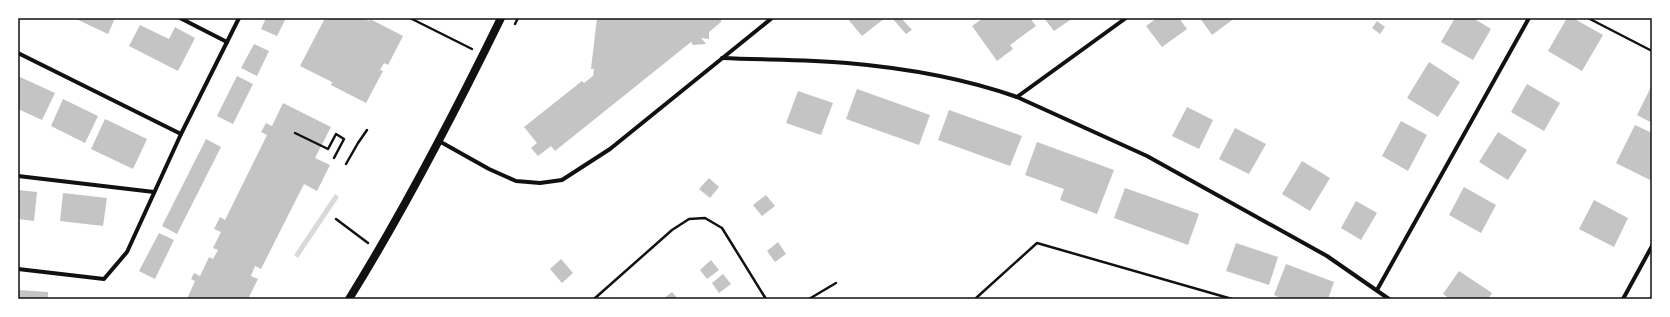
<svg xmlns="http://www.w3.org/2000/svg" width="1670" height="317" viewBox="0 0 1670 317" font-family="'Roboto Condensed',sans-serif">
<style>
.water{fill:#d9d9d9}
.building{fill:#c4c4c4}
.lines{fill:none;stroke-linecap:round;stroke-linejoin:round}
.path{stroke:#111;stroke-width:2.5}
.minor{stroke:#111;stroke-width:4}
.secondary{stroke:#111;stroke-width:8}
.neatline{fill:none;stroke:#111;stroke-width:1.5}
</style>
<rect width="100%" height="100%" fill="#fff"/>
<path class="water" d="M335,194L339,197L298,258L294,255Z"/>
<g class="building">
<path d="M74,18H115L108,34Z"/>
<path d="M266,18H286L277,36L261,29Z"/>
<path d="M325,18H364L369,21L370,19L403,36L388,65L384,63L380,70L383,71L366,103L331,85L332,82L300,66Z"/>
<path d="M597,18H721V22L709,32V39L701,38L706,44L693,45L691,42L555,151L551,146L538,156L531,148L537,143L524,127L582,81L584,83L593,76L594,69H591Z"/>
<path d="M847,18H885L862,36Z"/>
<path d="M892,18H901L912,30L906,34Z"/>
<path d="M983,18H1030L1036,26L1010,45L1013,49L997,61L972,26Z"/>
<path d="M1044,18H1073L1054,31Z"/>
<path d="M1157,18H1179L1187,29L1162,47L1146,26Z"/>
<path d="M1200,18H1235L1212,35Z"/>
<path d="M1455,18H1473L1491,29L1473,60L1441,42Z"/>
<path d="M1567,18H1573L1603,35L1582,71L1548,51Z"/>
<path d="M1377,21L1385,27L1380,34L1372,28Z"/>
<path d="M140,25L169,39L175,27L195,38L178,71L129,46Z"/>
<path d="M254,44L269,51L257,76L241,68Z"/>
<path d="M1429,62L1460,82L1438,117L1407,98Z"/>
<path d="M237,76L253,84L233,124L217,116Z"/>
<path d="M20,77L55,93L42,120L18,109V81Z"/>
<path d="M1527,84L1560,103L1544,131L1511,112Z"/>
<path d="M1652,85V123L1637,115Z"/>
<path d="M857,89L930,115L919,145L846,119Z"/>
<path d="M798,91L833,103L821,135L786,123Z"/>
<path d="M63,99L98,116L85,143L51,126Z"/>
<path d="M283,103L331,127L315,158L330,165L317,191L304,184L261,269L255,266L251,276L258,279L248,299H187L195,281L191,279L194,273L200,276L209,257L213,259L218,250L213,248L221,232L214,229L220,217L225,220L267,135L261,132L266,123L272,126Z"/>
<path d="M1187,107L1213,120L1199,149L1172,136Z"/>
<path d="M949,110L1022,136L1010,166L938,140Z"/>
<path d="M105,119L147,139L133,169L91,149Z"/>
<path d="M1401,121L1427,135L1408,171L1382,156Z"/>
<path d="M1635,125L1652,133V181L1616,163Z"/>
<path d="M1235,128L1266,144L1249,174L1219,159Z"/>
<path d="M1498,132L1527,150L1508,180L1479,162Z"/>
<path d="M206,139L221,147L177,234L162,226Z"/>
<path d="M1037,142L1114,170L1097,214L1060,200L1064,189L1025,175Z"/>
<path d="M1302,161L1330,178L1310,211L1282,194Z"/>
<path d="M709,178L719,187L710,198L699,189Z"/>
<path d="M1464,187L1496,205L1481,233L1449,215Z"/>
<path d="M1125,188L1199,214L1188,245L1114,218Z"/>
<path d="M18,190L37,192L34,221L18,219Z"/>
<path d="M63,193L107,198L103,226L60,221Z"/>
<path d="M766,195L775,206L762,216L753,205Z"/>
<path d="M1594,200L1628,218L1614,247L1579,229Z"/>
<path d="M1356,201L1377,213L1361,240L1341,228Z"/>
<path d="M159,233L174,240L155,279L139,271Z"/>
<path d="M778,242L786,254L775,262L767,251Z"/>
<path d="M1236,243L1278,257L1269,285L1226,271Z"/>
<path d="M561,259L573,273L562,283L550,269Z"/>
<path d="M711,260L719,270L707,279L700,270Z"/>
<path d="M1286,264L1334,282L1328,299H1283L1274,295Z"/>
<path d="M1459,271L1492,293L1488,299H1450L1443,294Z"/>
<path d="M723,274L731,284L719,293L712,283Z"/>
<path d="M18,290L48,292V299H18Z"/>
<path d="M672,292L678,299H663Z"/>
</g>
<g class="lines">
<g class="path">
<path d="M410,18L472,49"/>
<path d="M1588,18L1652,51"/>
<path d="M515,24L518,18"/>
<path d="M295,133L328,149L336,134L344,139L334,158"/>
<path d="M346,164L358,143L367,130"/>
<path d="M336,219L368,243"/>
<path d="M594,299L672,230L689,219L705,218L722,228L766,299"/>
<path d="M809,299L836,283"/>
<path d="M975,299L1037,243L1232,299"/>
</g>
<g class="minor">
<path d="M180,18L227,42"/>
<path d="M18,53L181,134"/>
<path d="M722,58C764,60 806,59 847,63C905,68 963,78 1017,97L1147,156L1327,256L1389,299"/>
<path d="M1017,97L1126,18"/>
<path d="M439,141L489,169L516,181L540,183L562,180L610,149L772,18"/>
<path d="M18,176L154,192"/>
<path d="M18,269L104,279L127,252L181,134L239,18"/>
<path d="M1377,290L1529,18"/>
<path d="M1623,299L1652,246"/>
</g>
<path class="secondary" d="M349,299C405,209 454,114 501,18"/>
</g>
<rect width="1670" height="317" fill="none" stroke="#ffffff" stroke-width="38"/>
<rect x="19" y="19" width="1632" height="279" class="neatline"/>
</svg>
